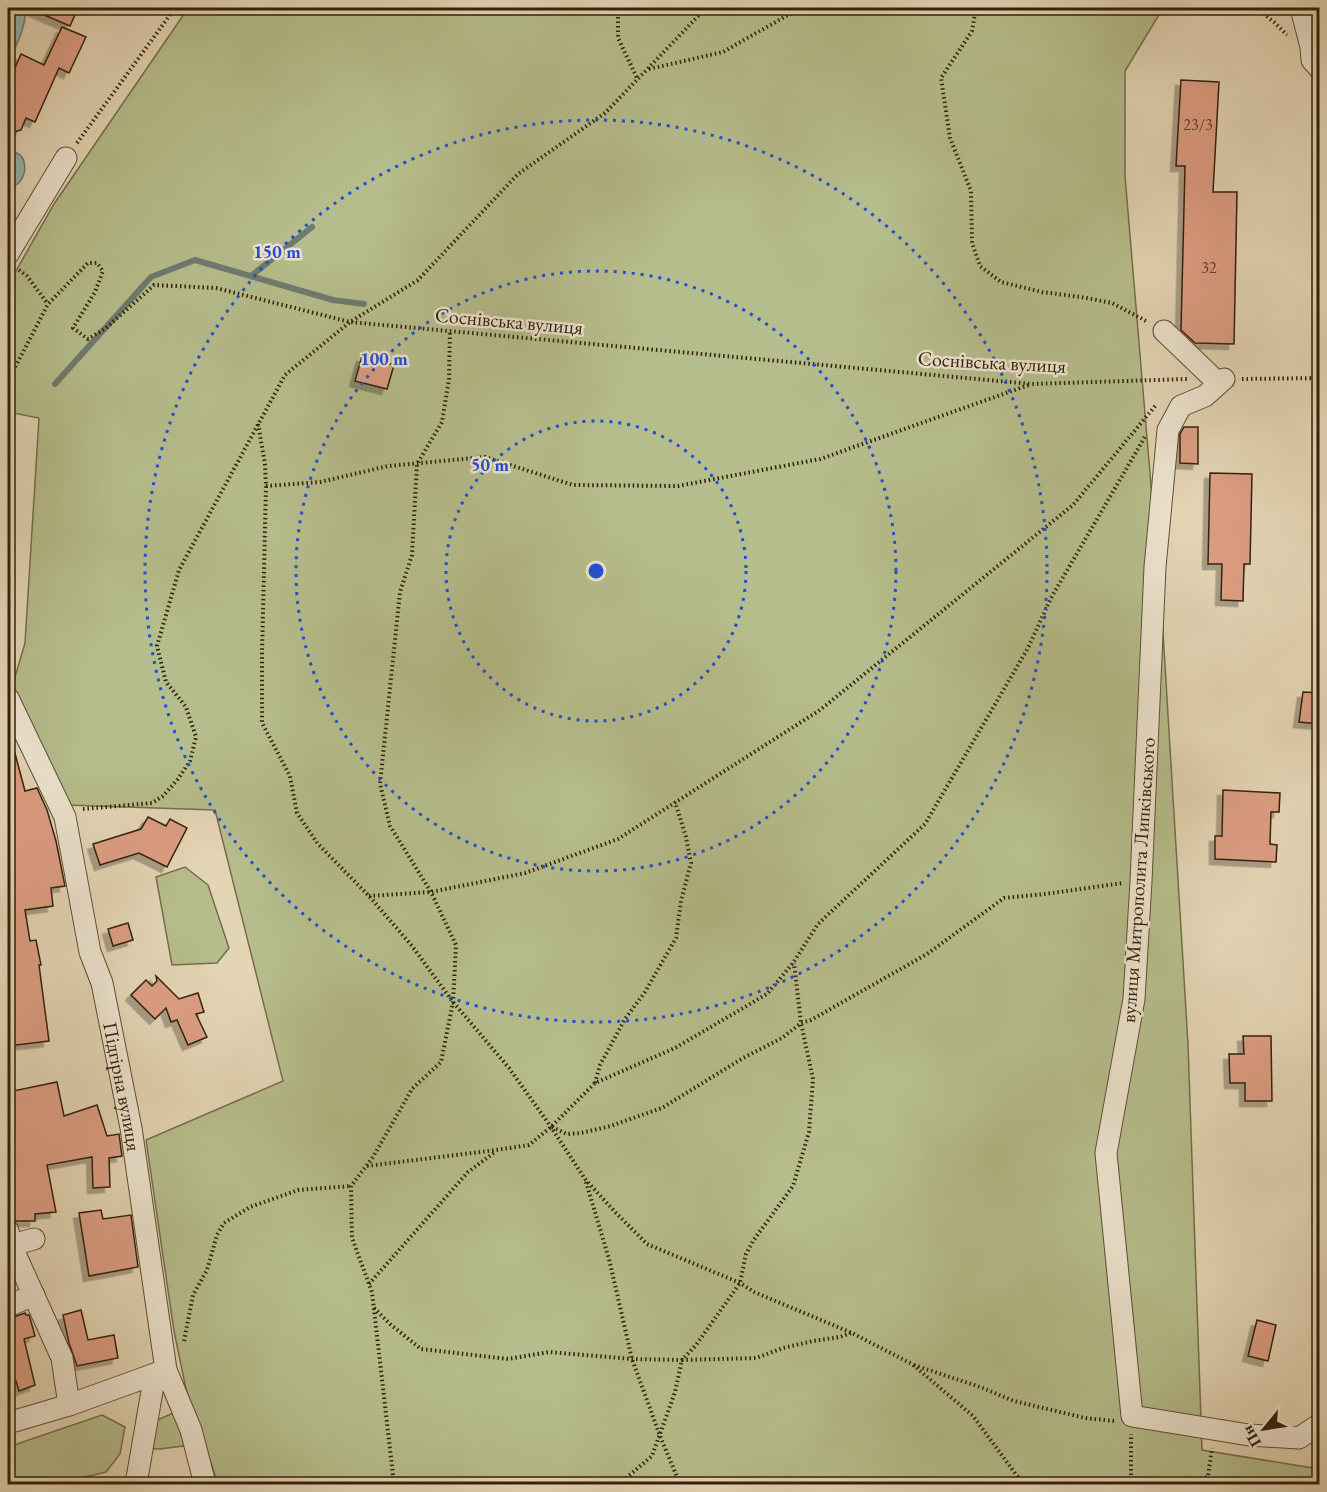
<svg xmlns="http://www.w3.org/2000/svg" width="1327" height="1492" viewBox="0 0 1327 1492" font-family="'EB Garamond',serif">
<style>
.green{fill:#b6bd8c;stroke:#746e4c;stroke-width:1.5}
.water{fill:#96b8b3;stroke:#6e7b70;stroke-width:1.5}
.lines{fill:none;stroke-linecap:round;stroke-linejoin:round}
.stream{stroke:#6e7b70;stroke-width:6}
.building{fill:#dd9e84;stroke:#32200b;stroke-width:1.5;filter:url(#shadow)}
.minor-casing{stroke:#5e4d36;stroke-width:23}
.path{stroke:#32200b;stroke-width:4;stroke-dasharray:1.5 3;stroke-linecap:butt}
.minor{stroke:#ede4cf;stroke-width:21}
.ring{fill:none;stroke:#1d4ed8;stroke-width:3;stroke-dasharray:3 6}
.labels{text-anchor:middle;dominant-baseline:central;stroke-width:5;stroke-linejoin:round;paint-order:stroke}
.number-label{font-size:16px;fill:#5d4029}
.street-label{font-size:20px;fill:#32200b;stroke:#ede4cf}
.centre{fill:#1d4ed8;stroke:#ede4cf;stroke-width:3}
.ring-label{font-size:18px;text-anchor:middle;font-weight:bold;fill:#1d4ed8;stroke:#ede4cf;stroke-width:5;stroke-linejoin:round;paint-order:stroke}
</style>
<defs>
<filter id="shadow"><feDropShadow dx="-5.5" dy="5.5" stdDeviation="0" flood-color="#0004"/></filter>
</defs>
<rect width="100%" height="100%" fill="#e4d5b5"/>
<filter id="stains"><feTurbulence type="fractalNoise" baseFrequency=".00333" numOctaves="4"/><feColorMatrix values="0 0 0 0 .2 0 0 0 0 .09 0 0 0 0 .02 0 0 0 .5 -.17"/></filter>
<radialGradient id="worn" r=".72"><stop offset=".6" stop-color="#630" stop-opacity="0"/><stop offset="1" stop-color="#630" stop-opacity=".3"/></radialGradient>
<g class="green">
<path d="M191,8H1163L1125,71V176L1162,616L1188,1044L1202,1450L1319,1469V1484H218L186,1389L174,1331L146,1140L283,1081L215,810L66,805L12,687L25,643L39,418L8,412V285L54,204L184,14Z"/>
<path d="M185,867L208,885L229,948L217,963L172,965L156,877Z"/>
<path d="M189,1406L198,1444L160,1449L142,1448L148,1424Z"/>
<path d="M102,1415L125,1427L120,1454L106,1472L54,1484H8V1447Z"/>
</g>
<g class="water">
<path d="M8,8H25C27,27 15,47 8,64Z"/>
<path d="M8,148C11,150 18,153 21,156C30,167 22,189 8,186Z"/>
</g>
<g class="lines">
<g class="stream">
<path d="M251,276L312,227"/>
<path d="M55,384L151,277L195,260L333,300L364,304"/>
</g>
</g>
<g class="building">
<path d="M28,8H78L70,26Z"/>
<path d="M62,27L86,37L69,73L59,68L35,122L26,118L21,130L8,133V84L21,54L44,65Z"/>
<path d="M1181,80L1219,82L1213,192H1237L1234,344L1195,343L1181,330L1185,166H1176Z"/>
<path d="M362,356L394,365L387,389L355,381Z"/>
<path d="M1184,427H1198V464L1180,463V434Z"/>
<path d="M1210,473L1252,474L1250,564H1244L1243,601L1221,600L1222,564H1208Z"/>
<path d="M1303,692L1320,693V724L1299,722Z"/>
<path d="M13,746L25,791L37,788L47,810L56,841L65,886L51,888L53,906L25,910L30,941L36,940L41,965H39L49,1041L8,1046V747Z"/>
<path d="M1223,790L1280,793L1279,812H1271L1270,844L1277,845L1276,862L1215,859V836H1222Z"/>
<path d="M148,817L166,826L170,819L187,828L167,867L139,853L100,865L93,844L141,829Z"/>
<path d="M128,923L133,940L113,946L108,929Z"/>
<path d="M156,976L179,999L198,993L204,1012L196,1014L207,1037L188,1045L177,1020L171,1022L166,1008L155,1019L131,995L146,980L152,986L157,981Z"/>
<path d="M1243,1036H1271L1272,1101H1245V1083H1230L1229,1054H1244Z"/>
<path d="M57,1082L64,1116L97,1105L107,1136L119,1134L122,1156L109,1158L110,1187L93,1188L92,1157L47,1165L56,1212L35,1214V1221H16L12,1219L8,1205V1092Z"/>
<path d="M101,1210L103,1219L131,1215L138,1267L89,1276L79,1213Z"/>
<path d="M81,1310L88,1340L114,1335L118,1358L77,1366L69,1343L63,1315Z"/>
<path d="M25,1313L26,1315H29L30,1318L35,1336L24,1339L35,1385L19,1391L16,1381L13,1382L8,1359V1319Z"/>
<path d="M1257,1320L1276,1325L1268,1361L1248,1356Z"/>
</g>
<g class="lines">
<g class="minor-casing">
<g id="minor">
<path d="M1301,8L1311,47L1312,60L1320,69"/>
<path d="M8,254L66,158"/>
<path d="M1164,331L1214,379"/>
<path d="M1224,379L1205,396L1181,406L1168,430L1155,567L1141,881L1134,999L1106,1153L1132,1416L1249,1435L1299,1438L1320,1424"/>
<path id="s1" d="M8,698L65,817L90,952L102,983L131,1128L166,1370L191,1430L205,1484"/>
<path d="M8,1231L11,1245L62,1358L69,1405"/>
<path d="M8,1246L34,1239"/>
<path d="M8,1306L34,1295"/>
<path d="M8,1423L69,1405L166,1370"/>
<path d="M137,1484V1478L155,1374"/>
</g>
</g>
<g class="path">
<path d="M618,8V38L638,80"/>
<path d="M976,8L972,31L941,78L950,138L971,191L972,243L980,266L1001,282L1042,292L1081,297L1112,303L1148,322"/>
<path d="M1256,8L1274,22L1287,35"/>
<path d="M649,69L723,52L786,16L805,8"/>
<path d="M77,143L175,8"/>
<path d="M19,270L27,276L48,304"/>
<path d="M1242,379L1320,378"/>
<path d="M258,424L265,464L266,486L262,654V723L290,776L297,813L318,844L369,896L412,946L453,1002L509,1068L551,1127L585,1179L616,1213L647,1244L740,1283L754,1292L852,1333L912,1364L973,1416L1023,1484"/>
<path d="M266,486L320,482L388,466L485,457L573,485L678,486L820,459L1029,385"/>
<path d="M8,550L12,479L10,377L48,304L88,263H97L103,271L95,292L73,328L88,339L106,328L154,285L216,288L350,322L1032,384L1187,379"/>
<path d="M83,809L152,803L163,796L178,779L190,761L196,737L186,707L166,682L157,646L179,570L285,375L350,322L418,280L518,174L605,113L706,8"/>
<path d="M369,896L431,892L525,873L618,839L820,710L1073,505L1156,405"/>
<path d="M595,1083L600,1065L625,1019L645,992L676,938L681,901L691,863L686,837L675,802"/>
<path d="M552,1127L567,1134L581,1133L611,1126L662,1108L743,1058L782,1038L801,1023L811,1020L927,954L1004,898L1045,894L1123,883"/>
<path d="M367,1166L496,1150L529,1145L551,1127L595,1083L675,1048L767,994L793,963L818,924L925,824L1028,648L1051,598L1146,435"/>
<path d="M586,1182L609,1259L632,1359L660,1436L680,1484"/>
<path d="M369,1284L468,1172L495,1152"/>
<path d="M374,1308L390,1324L421,1349L508,1359L549,1352L632,1359L682,1360L696,1345L740,1283L746,1254L753,1241L793,1186L809,1132L813,1079L801,1023L794,963"/>
<path d="M184,1341L193,1295L207,1270L217,1235L224,1223L250,1207L298,1190L351,1186"/>
<path d="M914,1365L980,1387L1014,1401L1085,1418L1114,1421"/>
<path d="M394,1484L372,1292L352,1238L351,1186L373,1157L412,1089L441,1062L453,1002L456,945L431,892L390,826L380,784L400,592L412,555L417,464L442,422L449,379L450,330"/>
<path d="M619,1484L652,1456L675,1392L682,1360L756,1358L783,1348L813,1341L840,1337L851,1333"/>
<path d="M1131,1484V1434"/>
<path d="M1184,1484L1208,1477L1212,1448"/>
</g>
<use href="#minor" class="minor"/>
</g>
<g class="ring">
<circle cx="596" cy="571" r="150"/>
<circle cx="596" cy="571" r="300"/>
<circle cx="596" cy="571" r="451"/>
</g>
<g class="labels">
<g class="number-label">
<text x="1198" y="124">23/3</text>
<text x="1209" y="267">32</text>
</g>
<g class="street-label">
<text transform="translate(509 321) rotate(5)">Соснівська вулиця</text>
<text transform="translate(992 362) rotate(3)">Соснівська вулиця</text>
<text transform="translate(1138 880) rotate(-86)">вулиця Митрополита Липківського</text>
<text stroke="none"><textPath href="#s1" startOffset="408">Підгірна вулиця</textPath></text>
</g>
</g>
<circle cx="596" cy="571" r="9" class="centre"/>
<g class="ring-label">
<text x="277" y="258">150 m</text>
<text x="384" y="365">100 m</text>
<text x="490" y="471">50 m</text>
</g>
<rect width="1327" height="1492" fill="none" stroke="#e4d5b5" stroke-width="30"/>
<rect x="9" y="9" width="1309" height="1474" fill="none" stroke="#32200b" stroke-width="3"/>
<rect x="15" y="15" width="1297" height="1462" fill="none" stroke="#32200b" stroke-width="1.5"/>
<g transform="translate(1264 1429) rotate(240)" stroke="#ede4cf" stroke-width="4.5" paint-order="stroke">
<path d="M0-4.5L10 22L0 15L-10 22Z" fill="#32200b"/>
<text y="-9" font-size="16" font-weight="bold" text-anchor="middle" fill="#32200b">Пн</text>
</g>
<rect width="100%" height="100%" filter="url(#stains)"/>
<rect width="100%" height="100%" fill="url(#worn)"/>
</svg>
